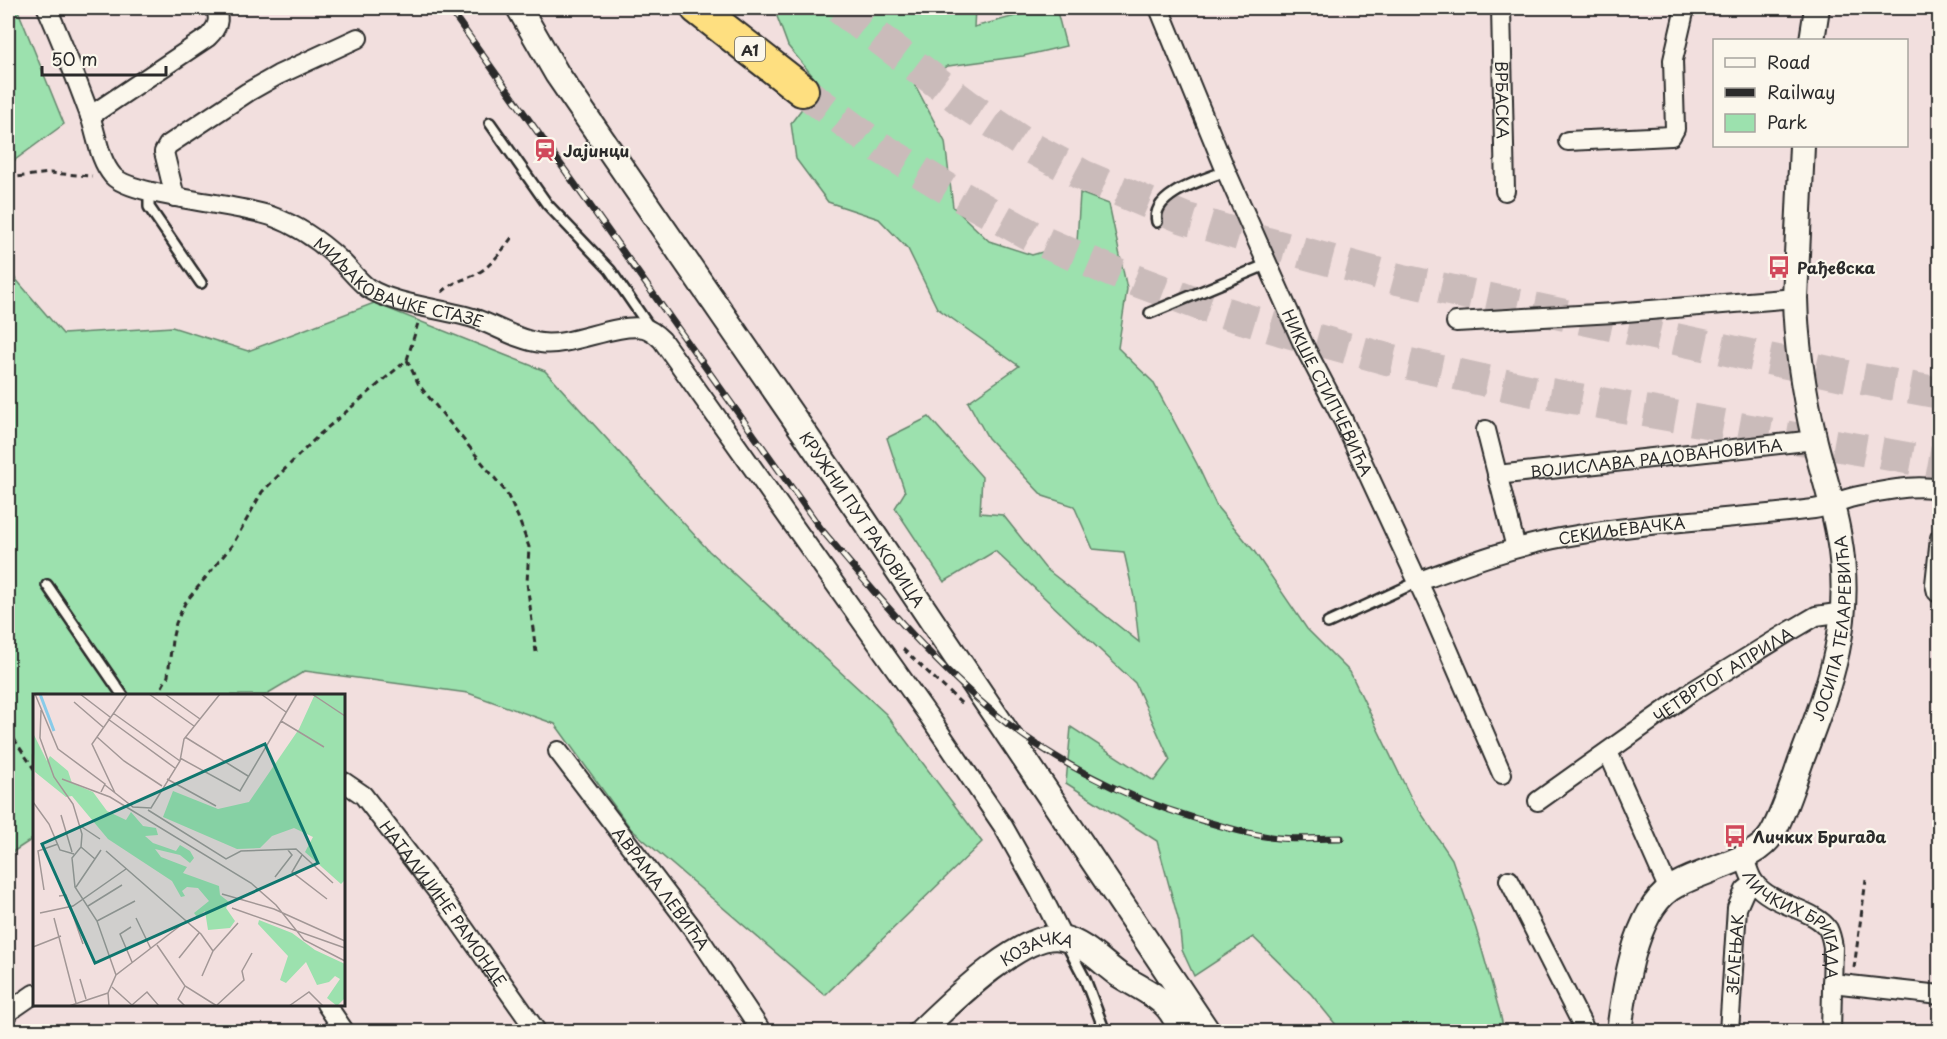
<svg xmlns="http://www.w3.org/2000/svg" width="1947" height="1039" viewBox="0 0 1947 1039" font-family="'Playpen Sans',sans-serif">
<style>
.green{fill:#9ce1ae;stroke:#64866c;stroke-width:1.5}
.lines{fill:none;stroke-linecap:round;stroke-linejoin:round}
.highway-tunnel{stroke:#cabbba;stroke-width:32;stroke-dasharray:32 16;stroke-linecap:butt}
.lane-casing{stroke:#2b2b2b;stroke-width:14}
.street-casing{stroke:#2b2b2b;stroke-width:22}
.secondary-casing{stroke:#2b2b2b;stroke-width:28}
.highway-casing{stroke:#2b2b2b;stroke-width:36}
.path{stroke:#2b2b2b;stroke-width:3;stroke-dasharray:6 4.5;stroke-linecap:butt}
.lane{stroke:#fbf7ec;stroke-width:9}
.street{stroke:#fbf7ec;stroke-width:18}
.secondary{stroke:#fbf7ec;stroke-width:24}
.highway{stroke:#fedf80;stroke-width:32}
.rail-casing{stroke:#2b2b2b;stroke-width:7}
.rail{stroke:#fbf7ec;stroke-width:4.5;stroke-dasharray:14;stroke-linecap:butt}
.labels{text-anchor:middle;dominant-baseline:central;stroke-width:4.5;stroke-linejoin:round;paint-order:stroke}
.shield{fill:#fbf7ec;stroke:#696865;stroke-width:1.5}
.shield-label{font-size:15px;font-weight:bold;fill:#2b2b2b}
.street-label{font-size:16px;fill:#2b2b2b;stroke:#fbf7ec}
.poi-label{font-size:16px;font-weight:bold;fill:#2b2b2b;stroke:#fbf7ec;text-anchor:start}
.inset-river{fill:none;stroke:#88cbe9;stroke-width:3}
.inset-road{fill:none;stroke:#a29796;stroke-width:1.5}
.view{fill:#0f766e;fill-opacity:0.15;stroke:#0f766e;stroke-width:3}
.inset-edge{fill:none;stroke:#2b2b2b;stroke-width:3}
</style>
<rect width="100%" height="100%" fill="#f2dfde"/>
<filter id="ink" filterUnits="userSpaceOnUse"><feTurbulence type="fractalNoise" baseFrequency=".0167" numOctaves="2"/><feDisplacementMap in="SourceGraphic" scale="12" xChannelSelector="R" yChannelSelector="G"/><feConvolveMatrix kernelMatrix="1 2 1 2 8 2 1 2 1" color-interpolation-filters="sRGB"/></filter>
<g filter="url(#ink)">
<g class="green">
<path d="M8,8H17L64,124L8,165Z"/>
<path d="M779,8H975L974,27L1046,8H1056L1066,46L1023,56L948,66L913,81L945,142L953,207L989,241L1032,255L1077,242L1080,193L1109,204L1127,289L1118,348L1153,382L1197,464L1217,507L1254,551L1307,629L1350,672L1411,798L1452,859L1476,929L1500,1013L1504,1031H1341L1311,994L1253,937L1194,976L1182,950L1179,922L1157,841L1066,783L1071,727L1154,781L1170,760L1135,683L995,551L944,582L895,508L905,492L887,438L929,417L982,477L980,513L1003,515L1045,568L1139,642L1134,597L1124,552L1093,549L1074,506L1043,496L988,438L968,402L1019,366L937,308L908,249L879,219L828,202L796,159L791,123L820,85L788,46L775,11Z"/>
<path d="M8,270L63,334L172,327L248,351L374,303L545,371L709,551L886,714L982,842L825,995L631,829L555,724L468,693L305,671L265,695L34,696V838L8,855Z"/>
</g>
<g class="lines">
<g class="highway-tunnel">
<path d="M839,8L967,105L1028,146L1084,176L1184,218L1253,239L1398,279L1852,377L1940,393"/>
<path d="M802,90L873,143L958,195L1041,241L1113,272L1206,307L1281,330L1387,359L1528,390L1940,464"/>
</g>
<g class="lane-casing">
<g id="lane">
<path d="M490,123L547,204L610,270L650,328"/>
<path d="M149,191V207L201,283"/>
<path d="M1157,222C1150,194 1206,179 1226,171"/>
<path d="M1150,313L1268,264"/>
<path d="M47,585L123,696"/>
<path d="M1328,623L1417,582"/>
<path d="M1066,943L1085,979L1105,1032"/>
</g>
</g>
<g class="street-casing">
<g id="street">
<path id="s1" d="M47,8C62,42 76,78 89,113C97,134 98,158 113,176C131,196 238,204 271,216C296,225 320,241 339,259C349,268 357,280 368,288C392,304 443,309 473,318C495,325 517,340 541,343C571,347 614,323 644,328C651,330 657,335 662,340L930,718L1003,826L1039,890L1063,938"/>
<path id="s2" d="M1159,8L1226,171L1304,346L1343,420L1431,610L1502,774"/>
<path id="s3" d="M1501,8L1505,191"/>
<path d="M90,116L208,37C217,28 221,20 215,8"/>
<path d="M1568,141L1671,136L1675,129L1673,60L1685,8"/>
<path d="M175,197L164,152L168,145L248,92L278,75L358,38"/>
<path d="M1456,322L1614,313L1795,298"/>
<path d="M1486,430L1516,548"/>
<path id="s4" d="M1497,475L1815,440"/>
<path d="M1940,538L1935,584L1937,592L1940,594"/>
<path id="s5" d="M1417,582C1466,564 1514,546 1565,537C1647,522 1732,519 1814,509C1828,507 1840,500 1854,497C1881,491 1912,484 1940,489"/>
<path id="s6" d="M558,751L694,930L762,1032"/>
<path d="M1608,752L1669,890"/>
<path id="s7" d="M344,782L363,795L444,900L537,1032"/>
<path id="s8" d="M1538,801L1691,692L1787,633L1816,616L1844,612"/>
<path id="s9" d="M1744,856C1747,865 1748,874 1754,882C1771,906 1814,908 1828,929C1831,935 1832,941 1833,947L1831,1032"/>
<path d="M1509,880L1586,1032"/>
<path d="M1832,983L1940,995"/>
<path d="M326,1004L345,1032"/>
<path d="M8,1012L34,994"/>
<path id="s10" d="M1729,1032L1737,908L1745,890L1754,883"/>
</g>
</g>
<g class="secondary-casing">
<g id="secondary">
<path id="s11" d="M519,8L557,74L858,511L1208,1032"/>
<path d="M1812,40L1817,8"/>
<path id="s12" d="M920,1032C948,1005 1023,930 1062,938C1084,943 1101,962 1119,975C1133,984 1158,995 1168,1008C1174,1015 1178,1024 1182,1032"/>
<path id="s13" d="M1619,1032C1624,992 1634,914 1670,889C1684,879 1703,874 1719,867C1737,860 1761,852 1772,834C1785,811 1793,783 1802,758C1831,682 1854,621 1839,538C1834,506 1823,474 1815,442C1804,394 1796,347 1795,298L1802,146"/>
</g>
</g>
<g class="highway-casing">
<path id="highway" d="M697,8L802,90"/>
</g>
<g class="path">
<path d="M8,178L50,173L92,176"/>
<path d="M442,292C456,280 460,282 476,274C491,267 503,249 513,236"/>
<path d="M407,360L419,385L506,492L518,517L529,547L527,583L536,652"/>
<path d="M903,649L962,704"/>
<path d="M157,696L168,676L172,640L176,623L185,603L233,544L262,492L320,434L407,360L418,323"/>
<path d="M8,730L34,769"/>
<path d="M1854,968L1866,880"/>
</g>
<use href="#lane" class="lane"/>
<use href="#street" class="street"/>
<use href="#secondary" class="secondary"/>
<use href="#highway" class="highway"/>
<g class="rail-casing">
<path id="rail" d="M449,8L821,529C872,590 927,656 988,708C1047,758 1120,796 1194,818C1221,826 1250,835 1278,838C1298,840 1320,838 1341,838"/>
</g>
<use href="#rail" class="rail"/>
</g>
</g>
<defs>
<g id="station-bare" transform="scale(1.8)"><path d="M-3-6H3Q5-6 5-4V2Q5 4 3 4L4.5 6H3L1.5 4h-3L-3 6H-4.5L-3 4Q-5 4-5 2V-4Q-5-6-3-6ZM-3.5-4v3h7v-3ZM-3.5 1v1.5H-2V1ZM2 1v1.5H3.5V1Z" fill="#d1495b" stroke="#fbf7ec" stroke-width="2.5" paint-order="stroke"/></g>
<g id="bus-bare" transform="scale(1.8)"><path d="M-5-6H5V4H4V6H2V4H-2V6H-4V4H-5ZM-3.5-4V0h7V-4ZM-3.5 1.2v1.5H-2V1.2ZM2 1.2v1.5H3.5V1.2Z" fill="#d1495b" stroke="#fbf7ec" stroke-width="2.5" paint-order="stroke"/></g>
</defs>
<g fill-rule="evenodd">
<use href="#station-bare" x="545" y="150"/>
<use href="#bus-bare" x="1779" y="267"/>
<use href="#bus-bare" x="1735" y="836"/>
</g>
<g class="labels">
<rect class="shield" x="735" y="37" width="30" height="24" rx="4.5"/>
<g class="shield-label">
<text x="750" y="49">A1</text>
</g>
<g class="street-label">
<text stroke="none"><textPath href="#s3" startOffset="92">ВРБАСКА</textPath></text>
<text stroke="none"><textPath href="#s1" startOffset="492">МИЉАКОВАЧКЕ СТАЗЕ</textPath></text>
<text stroke="none"><textPath href="#s2" startOffset="420">НИКШЕ СТИПЧЕВИЋА</textPath></text>
<text stroke="none"><textPath href="#s4" startOffset="160">ВОЈИСЛАВА РАДОВАНОВИЋА</textPath></text>
<text stroke="none"><textPath href="#s11" startOffset="616">КРУЖНИ ПУТ РАКОВИЦА</textPath></text>
<text stroke="none"><textPath href="#s5" startOffset="212">СЕКИЉЕВАЧКА</textPath></text>
<text stroke="none"><textPath href="#s13" startOffset="489">ЈОСИПА ТЕЛАРЕВИЋА</textPath></text>
<text stroke="none"><textPath href="#s8" startOffset="224">ЧЕТВРТОГ АПРИЛА</textPath></text>
<text stroke="none"><textPath href="#s6" startOffset="172">АВРАМА ЛЕВИЋА</textPath></text>
<text stroke="none"><textPath href="#s7" startOffset="158">НАТАЛИЈИНЕ РАМОНДЕ</textPath></text>
<text stroke="none"><textPath href="#s9" startOffset="92">ЛИЧКИХ БРИГАДА</textPath></text>
<text stroke="none"><textPath href="#s10" startOffset="78">ЗЕЛЕЊАК</textPath></text>
<text stroke="none"><textPath href="#s12" startOffset="147">КОЗАЧКА</textPath></text>
</g>
<g class="poi-label">
<text x="563" y="150">Јајинци</text>
<text x="1797" y="267">Рађевска</text>
<text x="1753" y="836">Личких Бригада</text>
</g>
</g>
<g transform="translate(33 694)">
<rect width="312" height="312" fill="#f2dfde"/>
<path d="M282,0H312V186L308,190L272,158L280,143L261,134L239,142L227,154L204,155L130,123L140,97L185,115L216,108L266,35ZM0,39L14,67L17,62L35,77L39,89L60,98L74,117L93,126L98,118L110,132L123,134L125,141L112,142L120,149L143,157L147,151L157,157L161,164L157,169L147,161L122,155L128,163L154,173L150,179L186,192L187,201L196,208L193,214L202,227L197,234L175,236L172,217L164,223L161,219L176,207L165,194L154,193L149,197L152,202L148,203L139,187L75,145L39,102L33,103L2,78ZM226,226L259,239L282,256L312,270V304L304,312L294,304L307,285L302,282L296,288L284,291L273,268L253,289L247,286L255,262L225,230Z" fill="#9ce1ae"/>
<path class="inset-river" d="M7,0L21,37"/>
<path class="inset-road" d="M2,0L25,55L72,90L68,98M47,0L77,23M116,0L161,32M132,0L167,25M228,0L253,18M279,0L312,22M41,8L70,33M8,16L7,44L21,83L40,110L49,140L48,153L39,164L42,193L64,227L83,281M80,19L147,67M75,25L142,74M248,27L291,53M64,43L91,67L129,92M152,43L215,82M147,64L207,97L264,0M29,85L77,103L218,189L243,211L271,246L312,267M134,85L183,112M72,91L100,113L118,114L147,67L151,45L187,0M82,99L59,50L94,0M0,108L16,130L27,156L41,160M115,116L193,165L208,157L263,155L300,189M28,121L39,158M46,131L67,145M48,153L62,165M73,157L168,240L180,257L205,229M269,161L259,178L294,205M242,183L259,161L255,156M43,193L68,156M11,196L5,157L25,150M189,200L241,215L312,247M26,202L33,201L50,250M55,212L89,191M199,214L312,254M7,219L40,212L93,175M21,224L43,309M103,224L118,255M64,227L102,207M98,233L87,240L99,268M124,251L152,292L184,312M0,253L28,242M146,264L166,239M169,282L180,257M47,285L53,305M79,293L100,312M99,311L114,298L126,312M184,311L211,286L209,277L219,259M36,312L75,299M76,312L75,299L83,281L152,228M152,312L145,305L152,292M256,312L276,298L290,312"/>
<path class="view" d="M232,50L285,169L62,269L9,150Z"/>
<rect width="312" height="312" class="inset-edge"/>
</g>
<rect width="1947" height="1039" fill="none" stroke="#fbf7ec" stroke-width="30"/>
<rect x="15" y="15" width="1917" height="1009" fill="none" stroke="#2b2b2b" stroke-width="2" filter="url(#ink)"/>
<rect x="1713" y="39" width="195" height="108" fill="#fbf7ec" stroke="#a8a59f" stroke-width="1.5"/>
<rect x="1725" y="58" width="30" height="9" fill="#fbf7ec" stroke="#a8a59f" stroke-width="1.5"/>
<text x="1767" y="69" font-size="18" fill="#2b2b2b">Road</text>
<rect x="1725" y="88" width="30" height="9" fill="#2b2b2b" stroke="#a8a59f" stroke-width="1.5"/>
<text x="1767" y="99" font-size="18" fill="#2b2b2b">Railway</text>
<rect x="1725" y="114" width="30" height="18" fill="#9ce1ae" stroke="#a8a59f" stroke-width="1.5"/>
<text x="1767" y="129" font-size="18" fill="#2b2b2b">Park</text>
<path d="M42 66v9h124v-9" fill="none" stroke="#2b2b2b" stroke-width="3"/>
<text x="51" y="66" font-size="18" fill="#2b2b2b" stroke="#fbf7ec" stroke-width="4.5" paint-order="stroke">50 m</text>
</svg>
